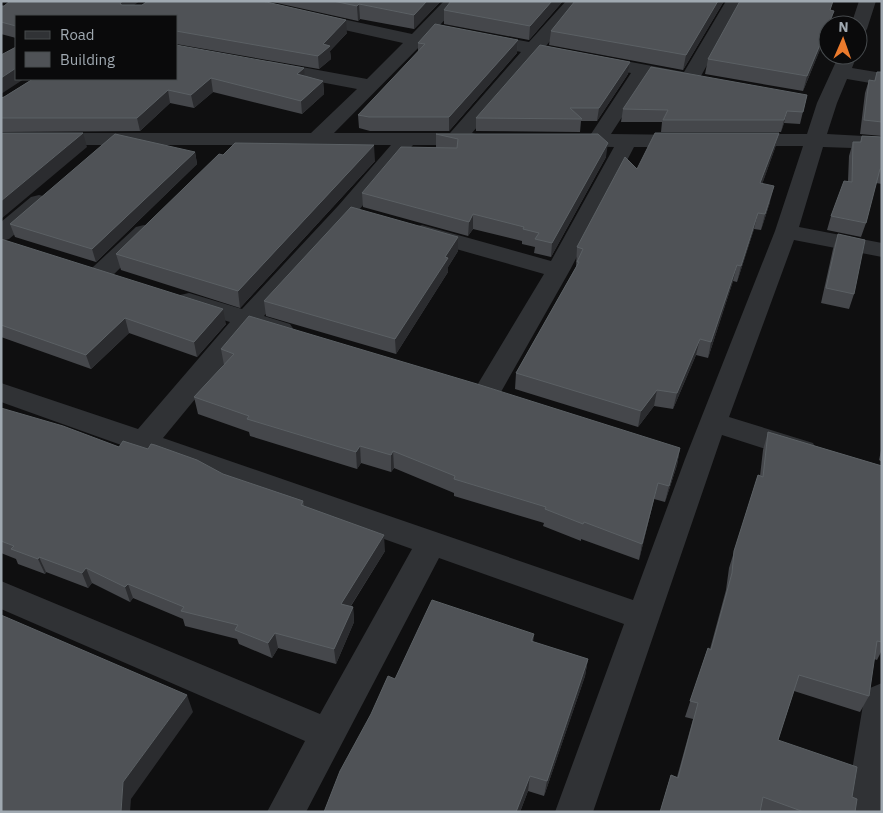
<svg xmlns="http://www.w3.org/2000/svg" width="883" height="813" viewBox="0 0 883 813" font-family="'IBM Plex Sans',sans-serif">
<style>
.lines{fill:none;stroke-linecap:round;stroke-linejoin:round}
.street{fill:#303235;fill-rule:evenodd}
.wall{fill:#45474b}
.shaded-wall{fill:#2b2c2f}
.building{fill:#4f5256;stroke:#5b6064}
</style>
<rect width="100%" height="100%" fill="#0f0f10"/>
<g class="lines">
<g class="street">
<path d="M444,1H462L440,25L529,42L566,1H583L546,46L684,72L726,1H743L697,83L690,85L648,77L611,134L687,135L694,137L697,141L694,145L687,147H634L570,270L497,399L487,401L477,399L473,392L544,274L414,237L410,232L414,227L422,225L551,261L614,147L568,146L561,144L558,140L561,136L591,134L631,73L538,55L472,133L479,135L482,139L479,143L472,145H413L354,216L264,316L290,324L294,330L290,336L281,338L252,330L163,438L633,600L685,459L775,231L803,146H740L733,144L730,140L733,136L740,134H807L817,103L839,55H857L852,68L882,73V85L847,79L837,103L827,134L882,137V149L823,147L799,227L882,243V257L794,240L729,417L813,443L817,450L813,457L803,461L722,435L593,812H555L624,624L439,558L306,812H267L305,741L1,609V581L320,714L412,549L1,402V383L138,429L230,322L180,307L177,301L180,295L189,293L242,309L338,206L391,145H1V133H311L357,89L262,71L260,67L262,63L269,61L367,79L403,43L304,21L301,17L304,13L310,12L412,34ZM432,34L521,52L450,133H334Z"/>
<path d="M859,1H876L867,29L864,33L858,34V25H851Z"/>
<path d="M39,195L47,197L50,202L47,207L9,239L1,241V222L31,197Z"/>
<path d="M144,225L152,227L156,232L152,237L111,277L102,279L93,277L90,272L93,267L136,227Z"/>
<path d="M882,683V812H845L864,699L870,688Z"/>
</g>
</g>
<g class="wall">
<path d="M268,1H441L414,29L360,19L358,21Z"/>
<path d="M451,1H563L529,40L444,24V10Z"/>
<path d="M724,1L683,70L549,45L551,31Z"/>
<path d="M134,5L347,33L330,51L331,59L319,69L176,44V16H16V38L1,34V6Z"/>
<path d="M831,10L830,25H828V30L803,91L705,74L708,59Z"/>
<path d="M518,40L517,53L449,131H370L359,128L358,115L418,52V43Z"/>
<path d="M630,62L628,74L597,121H581L580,132L476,131V118Z"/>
<path d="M877,72H882V136L860,134L865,93L869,80L874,81Z"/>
<path d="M305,76L323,81L324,94L302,114L213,92L194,108L170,103L140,131L1,132V98L4,97L33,79Z"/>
<path d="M807,95L800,124L784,123L781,132H661L662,122H621L623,109Z"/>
<path d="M779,133L775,148L762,184L770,202L761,230L754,229L737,282L733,281L708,358L696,355L673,409L654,406L638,427L515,389L516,373L576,267L577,247L637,169Z"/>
<path d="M436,134L606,157L551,257L534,253L535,247L522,244V241L473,229L468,236L363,207L362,193L436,148Z"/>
<path d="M862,136L882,137V184L876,183L866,223L861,237L827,230L831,216L848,181L849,156L853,142H860Z"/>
<path d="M195,152L197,164L96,262L15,237L10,224Z"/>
<path d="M223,155L375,161L240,308L121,270L116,254Z"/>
<path d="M838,234L854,294L849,309L821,303L833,249Z"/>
<path d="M458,237V251L448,267V272L396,354L266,316L264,301Z"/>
<path d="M1,239L226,324L197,357L129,333L91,369L1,337Z"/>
<path d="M221,349L680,448L677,465L665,502L654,499L639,560L581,539V541L543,526L544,523L454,496V493L394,468L391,472L361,463L357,469L250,436L249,432L198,414L194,397L224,365Z"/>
<path d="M1,408L119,447L223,474L303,501L304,506L385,551L351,606L353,607L354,622L336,664L278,648L272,658L239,644L237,639L185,626L183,619L133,598L130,602L92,583L88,588L46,572L45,574L18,564L16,559L1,553Z"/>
<path d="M768,432L882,466V650L877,660L874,659L869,696L860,712L794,691L778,740L852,797L855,812H660L671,775L677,777L693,719L685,717L708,648L710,649L726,590L729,568L758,475L760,476L763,450Z"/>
<path d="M882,446V462L879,460Z"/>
<path d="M534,634L533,642L588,659L585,676L544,796L528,791L520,812H324L395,679Z"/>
</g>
<g class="shaded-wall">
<path d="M122,1H140L127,10L120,4Z"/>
<path d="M427,1H441L414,29V15Z"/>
<path d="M552,1H563L529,40L530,26Z"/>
<path d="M718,1H724L683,70L686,55Z"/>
<path d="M359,4L360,19L358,21L357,6Z"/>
<path d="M834,11L830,25H828V30L803,91L807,76Z"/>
<path d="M346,20L347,33L330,51L331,59L319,69L318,56L323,44Z"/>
<path d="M518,40L517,53L449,131V117Z"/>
<path d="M630,62L628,74L597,121L599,108Z"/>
<path d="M16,68V79H24L1,94V78Z"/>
<path d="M304,68L305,81L297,74Z"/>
<path d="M211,78L213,92L194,108L191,95Z"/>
<path d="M323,81L324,94L302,114L301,101Z"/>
<path d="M168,90L170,103L140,131L137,118Z"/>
<path d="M787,111L784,123L781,132L784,120Z"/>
<path d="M83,133L87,147L1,219V201Z"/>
<path d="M779,133L775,148L757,199L760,183Z"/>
<path d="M608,143L606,157L551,257L552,243Z"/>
<path d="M374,145L375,161L240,308L238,291Z"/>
<path d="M195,152L197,164L96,262L92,249Z"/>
<path d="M774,186L770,202L761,230L765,214Z"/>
<path d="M758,213L754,229L737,282L741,266Z"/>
<path d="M473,214V229L468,236L469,222Z"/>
<path d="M458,237V251L448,267V272L396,354L395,339L445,257Z"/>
<path d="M737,265L733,281L708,358L711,342Z"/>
<path d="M223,309L226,324L197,357L194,342Z"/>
<path d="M125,318L129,333L91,369L86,355Z"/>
<path d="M700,339L696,355L673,409L677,393Z"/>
<path d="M657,390L654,406L638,427L641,411Z"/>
<path d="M360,446L361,463L357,469L356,452Z"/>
<path d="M680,448L677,465L665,502L669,486Z"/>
<path d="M393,451L394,468L391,472V455Z"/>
<path d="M658,483L654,499L639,560L642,544Z"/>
<path d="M384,535L385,551L343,618L341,604Z"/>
<path d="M39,557L46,572L45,574L38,559Z"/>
<path d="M86,568L92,583L88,588L82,573Z"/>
<path d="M128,584L133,598L130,602L125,587Z"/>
<path d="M353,607L354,622L336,664L334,649Z"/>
<path d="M275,633L278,648L272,658L268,643Z"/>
<path d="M588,659L585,676L544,796L547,781Z"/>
<path d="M187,695L193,712L131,799L130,812H121L123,782Z"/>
<path d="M530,776L528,791L520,812H516Z"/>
</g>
<g class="building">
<path d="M10,1H122L120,4L122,5H142L148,1H262L346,20L323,44L330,46L318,56L176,31V16H16V26L1,22V6H4Z"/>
<path d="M333,1H427L414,15L359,4L357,6Z"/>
<path d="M451,1H552L530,26L444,10Z"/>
<path d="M575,1H718L686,55L551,31Z"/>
<path d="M740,1H833L830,10L834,11L807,76L708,59Z"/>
<path d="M435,24L518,40L449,117H369L358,115L425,44L418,43Z"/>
<path d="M176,45L304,68L297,74L323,81L301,101L211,78L191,95L168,90L137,118H1V98L4,97L33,79H176Z"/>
<path d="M540,45L630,62L599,108H570L582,119L476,118Z"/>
<path d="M16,47V68L1,78V55Z"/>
<path d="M651,67L807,95L803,112L787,111L784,120H663L668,110L623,109Z"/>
<path d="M877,72H882V122L864,120L869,80L875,81Z"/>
<path d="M1,133H83L1,201Z"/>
<path d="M655,133H779L760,183L774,186L765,214L758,213L741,266L737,265L711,342L700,339L677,393L657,390L641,411L516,373L579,262H577L583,249L577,247L625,157L637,169Z"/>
<path d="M115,134L195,152L92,249L10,224Z"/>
<path d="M436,134H598L608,143L552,243L535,239L539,233L523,229L524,227L473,214L469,222L362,193L401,147L457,148L458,139Z"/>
<path d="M862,136L882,137V169H880L866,223L831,216L844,181L852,182L853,142H861Z"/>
<path d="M235,143L374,145L238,291L116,254L219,154L223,155Z"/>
<path d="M351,207L458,237L445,257L448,258L395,339L264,301Z"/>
<path d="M838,234L865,240L854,294L826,288Z"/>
<path d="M1,239L223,309L194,342L125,318L86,355L1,325Z"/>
<path d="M249,316L477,384L680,448L669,486L658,483L642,544L584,522L583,524L545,509L546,507L454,479L455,476L393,451L391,455L360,446L356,452L247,419L249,416L194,397L234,354L221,349Z"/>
<path d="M1,408L63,426L119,447L123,441L148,449L151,444L155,445L197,460L223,474L303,501L301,505L384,535L341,604L353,607L334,649L275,633L268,643L235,630L238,625L181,611L184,607L128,584L125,587L86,568L82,573L39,557L38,559L11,549L14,546L1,541Z"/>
<path d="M768,432L882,466V642L877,641L869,696L799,675L778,740L857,767L852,797L857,799L855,812H804L763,797L760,812H660L671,775L678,778L698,703L690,701L708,648L711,650L732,573L734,551L758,475L763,477Z"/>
<path d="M432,600L534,634L531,641L588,659L547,781L530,776L516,812H324L340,771L371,714L388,676L395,679Z"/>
<path d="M1,615L187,695L123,782L121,812H1Z"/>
</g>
<rect width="883" height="813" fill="none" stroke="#a0a9b1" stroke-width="5"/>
<rect x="15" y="15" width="162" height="65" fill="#0a0a0b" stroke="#464a4d"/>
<rect x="25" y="31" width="25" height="8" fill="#303235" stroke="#464a4d"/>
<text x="60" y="40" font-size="15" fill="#a0a9b1">Road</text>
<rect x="25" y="52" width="25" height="15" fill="#4f5256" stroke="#464a4d"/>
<text x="60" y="65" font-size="15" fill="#a0a9b1">Building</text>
<g transform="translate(843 40) rotate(2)"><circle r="24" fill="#0a0a0b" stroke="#464a4d"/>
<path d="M0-4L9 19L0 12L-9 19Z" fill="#eb7a2c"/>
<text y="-8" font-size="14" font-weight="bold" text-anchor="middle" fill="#a0a9b1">N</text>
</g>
</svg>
